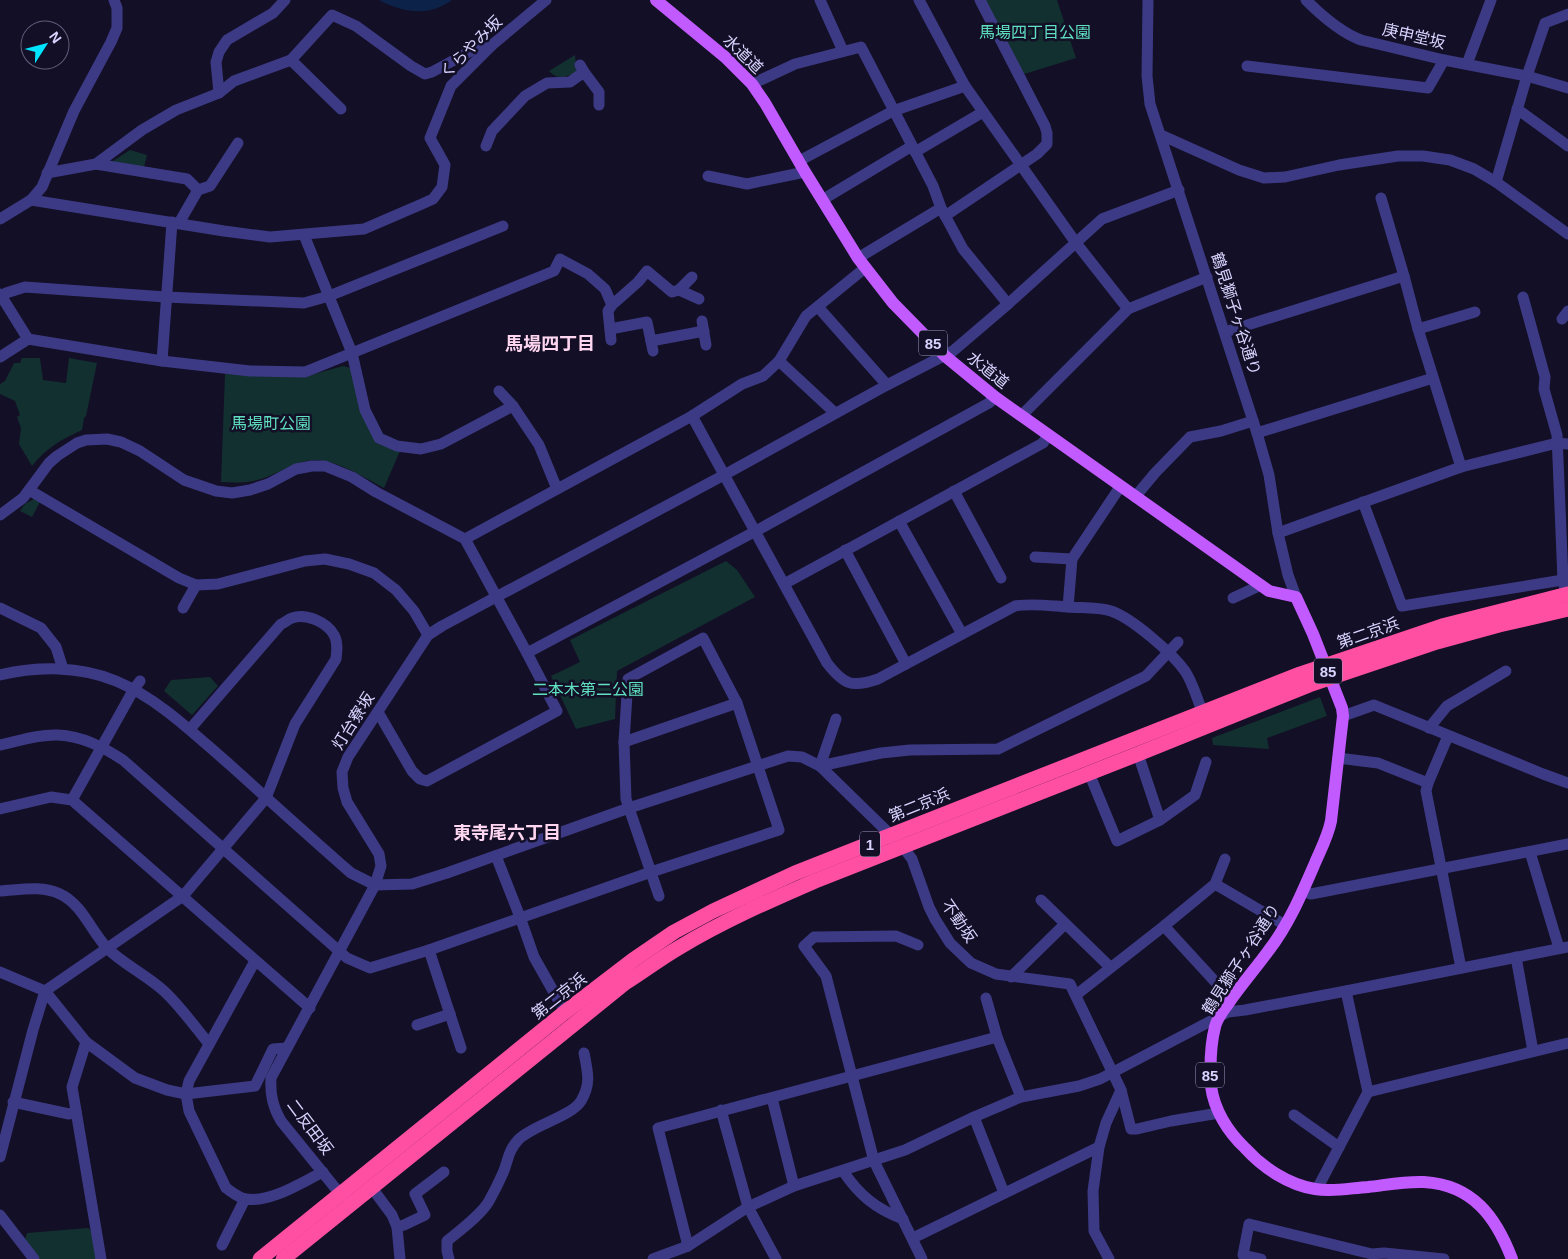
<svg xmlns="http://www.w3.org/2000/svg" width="1568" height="1259" viewBox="0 0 1568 1259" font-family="Arial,'Noto Sans JP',sans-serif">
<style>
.green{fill:#12302f}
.water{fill:#0c2248}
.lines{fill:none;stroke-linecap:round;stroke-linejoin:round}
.minor{stroke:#3d3a85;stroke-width:11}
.major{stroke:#c25bff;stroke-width:12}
.highway{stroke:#ff4fa3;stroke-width:15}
.labels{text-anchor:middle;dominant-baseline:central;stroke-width:5;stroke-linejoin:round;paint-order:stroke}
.shield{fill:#130f26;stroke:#9e99be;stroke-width:1}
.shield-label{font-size:15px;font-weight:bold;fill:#d9d4ff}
.park-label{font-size:16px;fill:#5fe0c0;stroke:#130f26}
.street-label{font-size:16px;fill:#d9d4ff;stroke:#130f26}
.neighbourhood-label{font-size:18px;font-weight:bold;fill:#ffd6f0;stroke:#130f26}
</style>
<rect width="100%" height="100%" fill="#130f26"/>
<g class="green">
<path d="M983,0H1057L1076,58L1021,75Z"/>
<path d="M575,55L576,65L578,71C568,77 558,81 549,71Z"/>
<path d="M130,150L147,155L144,167L113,164V161Z"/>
<path d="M22,358H40L43,380L66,383L69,358L97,363L86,416L84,418L82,430C62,439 45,449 32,466L19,444L21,428L17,417L20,415L15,401L0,394V384L5,381L14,363H20Z"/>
<path d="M343,366L351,368L362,414L400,451L384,488C365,478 336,459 313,460C297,461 282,471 267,477C252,483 237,483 221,482L225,374L307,376Z"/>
<path d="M34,499L40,502L32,517L20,511L25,504Z"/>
<path d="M726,561L737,570L755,597L617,671L615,719L576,729L551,676L580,662L570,640Z"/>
<path d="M210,677L218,686L192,715L164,691L171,680Z"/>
<path d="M1320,697L1327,716L1267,738L1269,749L1213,745L1212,738Z"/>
<path d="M88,1228L93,1232L98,1259H37L25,1239L27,1233Z"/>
</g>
<path class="water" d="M379,0H452C429,17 403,13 379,0Z"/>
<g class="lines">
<g class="minor">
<path d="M820,0L843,51"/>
<path d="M919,0L965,86L1076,243L1128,309"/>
<path d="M1148,0L1147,76L1150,104L1257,433L1269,475L1278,533L1288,575L1296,597"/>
<path d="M1306,0C1322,16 1340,32 1361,40L1444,60L1527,76L1568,88"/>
<path d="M291,60L341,109"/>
<path d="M1467,64L1491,0"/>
<path d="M1247,66L1428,88L1444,60"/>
<path d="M584,72L599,92V105"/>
<path d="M752,84L795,64L861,47L933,186L941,208L963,249L1008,304"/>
<path d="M219,93L216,62L219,52L227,40L273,13L285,0"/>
<path d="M1517,109L1568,146"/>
<path d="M1161,135L1239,170L1264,178L1285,177L1339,165L1398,156H1423L1450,160L1474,169L1496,182L1568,234"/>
<path d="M486,146L492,131L525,96L547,83L570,82L584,72L580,65"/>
<path d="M915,152L983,112"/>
<path d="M799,161L893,111L965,86"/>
<path d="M96,164L142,130L176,110L219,93L234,81L291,60L332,15L356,26L411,66L425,74L432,72L482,45H492"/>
<path d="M47,173L96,164L187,179L198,190"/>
<path d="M708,176L747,184L805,172"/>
<path d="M1496,182L1527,76L1545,23L1568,14"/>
<path d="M1381,198L1404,276L1418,329L1461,467"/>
<path d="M31,200L224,231L270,237L364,229L422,204L433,199L442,187L445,165L430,138L451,86L492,45L546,0"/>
<path d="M822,200L912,146"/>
<path d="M945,216L1037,154L1047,144V133L1045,126L980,0"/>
<path d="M0,219L31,200L42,187L74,111L111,42L117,28V8L114,0"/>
<path d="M179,223L198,190L210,186L238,143"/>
<path d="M304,235L352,353L365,410L379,438L397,446L421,449L441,444L513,406"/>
<path d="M858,258L941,208"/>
<path d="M679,290L699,299"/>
<path d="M0,294L28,339"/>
<path d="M0,297L6,293L25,287L166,297L304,303L329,296L503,226"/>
<path d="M1523,297L1545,377L1544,389L1557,435L1563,580L1566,594"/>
<path d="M818,307L887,385"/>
<path d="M1562,319L1568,311"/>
<path d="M702,321L706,345"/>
<path d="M610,329L647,322L653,351"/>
<path d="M1418,329L1475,312"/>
<path d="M1225,332L1404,276"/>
<path d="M611,340L608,311L612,305L638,282L647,271L672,292L679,290L692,277"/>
<path d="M651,341L704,331"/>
<path d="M0,357L28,339L162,361L250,371L305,372L554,271L560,259L588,274L605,289L612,305"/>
<path d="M162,361L172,222"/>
<path d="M779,361L835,413"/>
<path d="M499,391L513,406L539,445L557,489"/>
<path d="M692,416L827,663C844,685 852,688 878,679L1015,606C1033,603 1051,606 1069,607C1082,608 1098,607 1111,611C1132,618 1172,653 1185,671C1193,683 1197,699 1203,713"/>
<path d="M1021,416L1128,309L1207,277"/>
<path d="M1257,433L1433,378"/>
<path d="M29,490L179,578L196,585L218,584L305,561L325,559L349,564L374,573L396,590L414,611L428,635"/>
<path d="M954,491L1001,578"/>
<path d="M1135,497L1155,473L1190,437L1221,431L1253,421"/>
<path d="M1363,502L1402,606L1563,580"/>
<path d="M0,515L23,498L49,463L57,456L77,443L86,440L107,439L121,442L140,451L184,480L216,491L232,493L250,490L268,484L296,469L312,466H325L352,477L376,492L465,539L527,653L557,711L427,781L420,779L412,771L378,712"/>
<path d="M899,521L962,634"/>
<path d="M1278,533L1461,467L1557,443L1568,444"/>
<path d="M465,539L692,416L742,384L763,376L779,361L806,316L865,268"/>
<path d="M845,550L906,664"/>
<path d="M1035,557L1072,559"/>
<path d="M784,584L1043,443L1048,435"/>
<path d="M1233,598L1261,585"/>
<path d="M1068,607L1072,559L1120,487"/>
<path d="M0,608L41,628L56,647L63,669"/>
<path d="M183,608L196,585"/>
<path d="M527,653L754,532L989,403L995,397"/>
<path d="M0,675C38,666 80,666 116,681C159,699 194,734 229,764C270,801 310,837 351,873L375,885L412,884L447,873L629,808L788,756L802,757L820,766L902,846L912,859L929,907L935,919L950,943L971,963L996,974L1070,984L1121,1090L1131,1129H1137L1171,1121L1219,1113"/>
<path d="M1343,716L1374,705L1543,774L1568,783"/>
<path d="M836,719L820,766L881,753L910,750L998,749L1146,676L1178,642"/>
<path d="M1429,728L1447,706L1506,671"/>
<path d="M1448,736L1428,783L1426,791L1461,968"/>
<path d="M624,742L737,703"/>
<path d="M0,745C19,741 38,734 58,735C82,736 103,747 123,760L347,958L370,968L429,950L651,872L779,830L737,703L703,638L628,679L624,742L626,799L629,808L659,896"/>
<path d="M1138,754L1160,820L1195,795L1206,762"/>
<path d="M1338,758L1378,763L1428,783"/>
<path d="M1089,773L1117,841L1160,820"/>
<path d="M72,800L134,689L140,681"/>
<path d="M0,809L51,797L72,800L310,1008"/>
<path d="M1530,852L1559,948"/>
<path d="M496,856L520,917L534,957L565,1012"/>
<path d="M1215,884L1285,925"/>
<path d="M0,891C19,890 42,885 60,894C82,904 91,931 107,948C124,965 147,975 165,992C181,1007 195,1027 209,1044"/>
<path d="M1303,891L1311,894L1568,844"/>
<path d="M1041,900L1110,967"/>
<path d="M1164,926L1231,999"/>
<path d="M918,945L896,936L814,937L804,946L826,976L874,1161L922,1259"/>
<path d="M429,950L461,1048"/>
<path d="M1516,957L1533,1051"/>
<path d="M255,961L189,1081L186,1094L189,1111L226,1188C232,1192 239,1198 246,1199C271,1203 302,1182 323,1172"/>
<path d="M0,972L45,991L86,1042L135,1078L167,1090L186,1094L255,1086L273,1049L287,1048"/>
<path d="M1011,977L1065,924"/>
<path d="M1346,991L1368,1092L1568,1043"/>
<path d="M1076,995L1164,926L1215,884L1225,859"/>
<path d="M986,998L997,1037L1021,1097"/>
<path d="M417,1025L450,1014"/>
<path d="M86,1042L72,1087L101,1259"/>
<path d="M772,1098L794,1186"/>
<path d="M13,1102L69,1114L76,1112"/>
<path d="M721,1110L748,1207L776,1259"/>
<path d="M1294,1115L1339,1147"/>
<path d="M974,1117L1004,1193"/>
<path d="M0,1157L33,1030L45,991L183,896L266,798L295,724L336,659C337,651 338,642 334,635C327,622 306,613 292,618C288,619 285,623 281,624L190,729"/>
<path d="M843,1171C859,1195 876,1209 903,1219"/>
<path d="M372,1188L392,1215L397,1227L400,1259"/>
<path d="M1317,1189L1368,1092"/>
<path d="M345,1200L281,1121C273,1107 270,1095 271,1078L375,885L381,866L379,854L347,802L343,788L342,772L348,757L428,635L442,626L724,475L887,385L953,351L1008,304L1102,219L1179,190"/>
<path d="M0,1215L34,1259"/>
<path d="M397,1227L404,1225L425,1215L415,1194L444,1172"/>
<path d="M913,1238L1099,1147"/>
<path d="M222,1245L245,1199"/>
<path d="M688,1246L658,1128L997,1037"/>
<path d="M449,1259L447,1251V1241C459,1231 482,1214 489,1201C494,1192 499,1182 503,1173C509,1159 507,1152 519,1139C534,1125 572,1116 581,1101C591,1084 588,1073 584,1053"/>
<path d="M653,1259L688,1246L748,1207L794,1186L905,1150L974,1117L1021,1097L1079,1086L1100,1079L1228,1012L1245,1010L1346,991L1568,947"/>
<path d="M1109,1259L1094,1231L1093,1191L1099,1147L1106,1123L1121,1090"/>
<path d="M1261,1259L1243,1255L1249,1224L1372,1254L1384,1253L1444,1259"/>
</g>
<path class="major" d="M656,0L725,57L752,84L765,103L805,172L858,258L893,303L945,356L995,397L1269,591L1296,597L1313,634L1342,708L1343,716L1331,821C1328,836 1321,849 1315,863C1302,893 1289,924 1269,950C1256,968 1241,985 1228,1004C1223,1011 1217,1018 1215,1027C1210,1046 1210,1067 1211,1086C1214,1110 1228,1132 1245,1148C1263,1168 1289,1185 1315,1189C1333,1192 1351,1188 1368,1187C1386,1185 1406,1181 1424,1182C1473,1185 1496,1217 1512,1259"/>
<g class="highway">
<path d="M260,1259L565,1012L633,960L674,932L713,911L795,873L1300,674L1442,626L1568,594"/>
<path d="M283,1259L625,983C644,971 661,958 680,947C723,921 769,901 815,881L1138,754L1309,685L1437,642L1499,625L1568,609"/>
</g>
</g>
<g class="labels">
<g class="shield">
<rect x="919" y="330.5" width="28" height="25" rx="4"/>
<rect x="1314" y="658.5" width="28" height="25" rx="4"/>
<rect x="860" y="831.5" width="20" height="25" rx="4"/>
<rect x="1196" y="1062.5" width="28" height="25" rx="4"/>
</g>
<g class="shield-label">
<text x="933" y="343">85</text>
<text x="1328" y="671">85</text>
<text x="870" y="844">1</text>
<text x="1210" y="1075">85</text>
</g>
<g class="park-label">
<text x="1035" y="32">馬場四丁目公園</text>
<text x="271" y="423">馬場町公園</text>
<text x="588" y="689">二本木第二公園</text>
</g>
<g class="street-label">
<text transform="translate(1414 36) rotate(13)">庚申堂坂</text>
<text transform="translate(471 47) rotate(-45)">くらやみ坂</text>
<text transform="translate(743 54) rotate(44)">水道道</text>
<text transform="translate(1236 314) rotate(72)">鶴見獅子ヶ谷通り</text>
<text transform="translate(988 370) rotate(39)">水道道</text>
<text transform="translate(1368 633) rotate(-19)">第二京浜</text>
<text transform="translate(353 721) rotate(-58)">灯台寮坂</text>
<text transform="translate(919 805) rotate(-22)">第二京浜</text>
<text transform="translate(959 921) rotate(55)">不動坂</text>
<text transform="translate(1241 959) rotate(-57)">鶴見獅子ヶ谷通り</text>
<text transform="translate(559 996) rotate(-38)">第二京浜</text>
<text transform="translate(310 1127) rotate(53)">二反田坂</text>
</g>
<g class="neighbourhood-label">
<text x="550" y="344">馬場四丁目</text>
<text x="507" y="833">東寺尾六丁目</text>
</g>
</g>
<g transform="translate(45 45) rotate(54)"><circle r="24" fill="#130f26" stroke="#625e7d"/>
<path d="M0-4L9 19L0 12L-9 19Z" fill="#00e5ff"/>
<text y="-8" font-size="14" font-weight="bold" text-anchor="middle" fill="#d9d4ff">N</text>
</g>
</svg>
